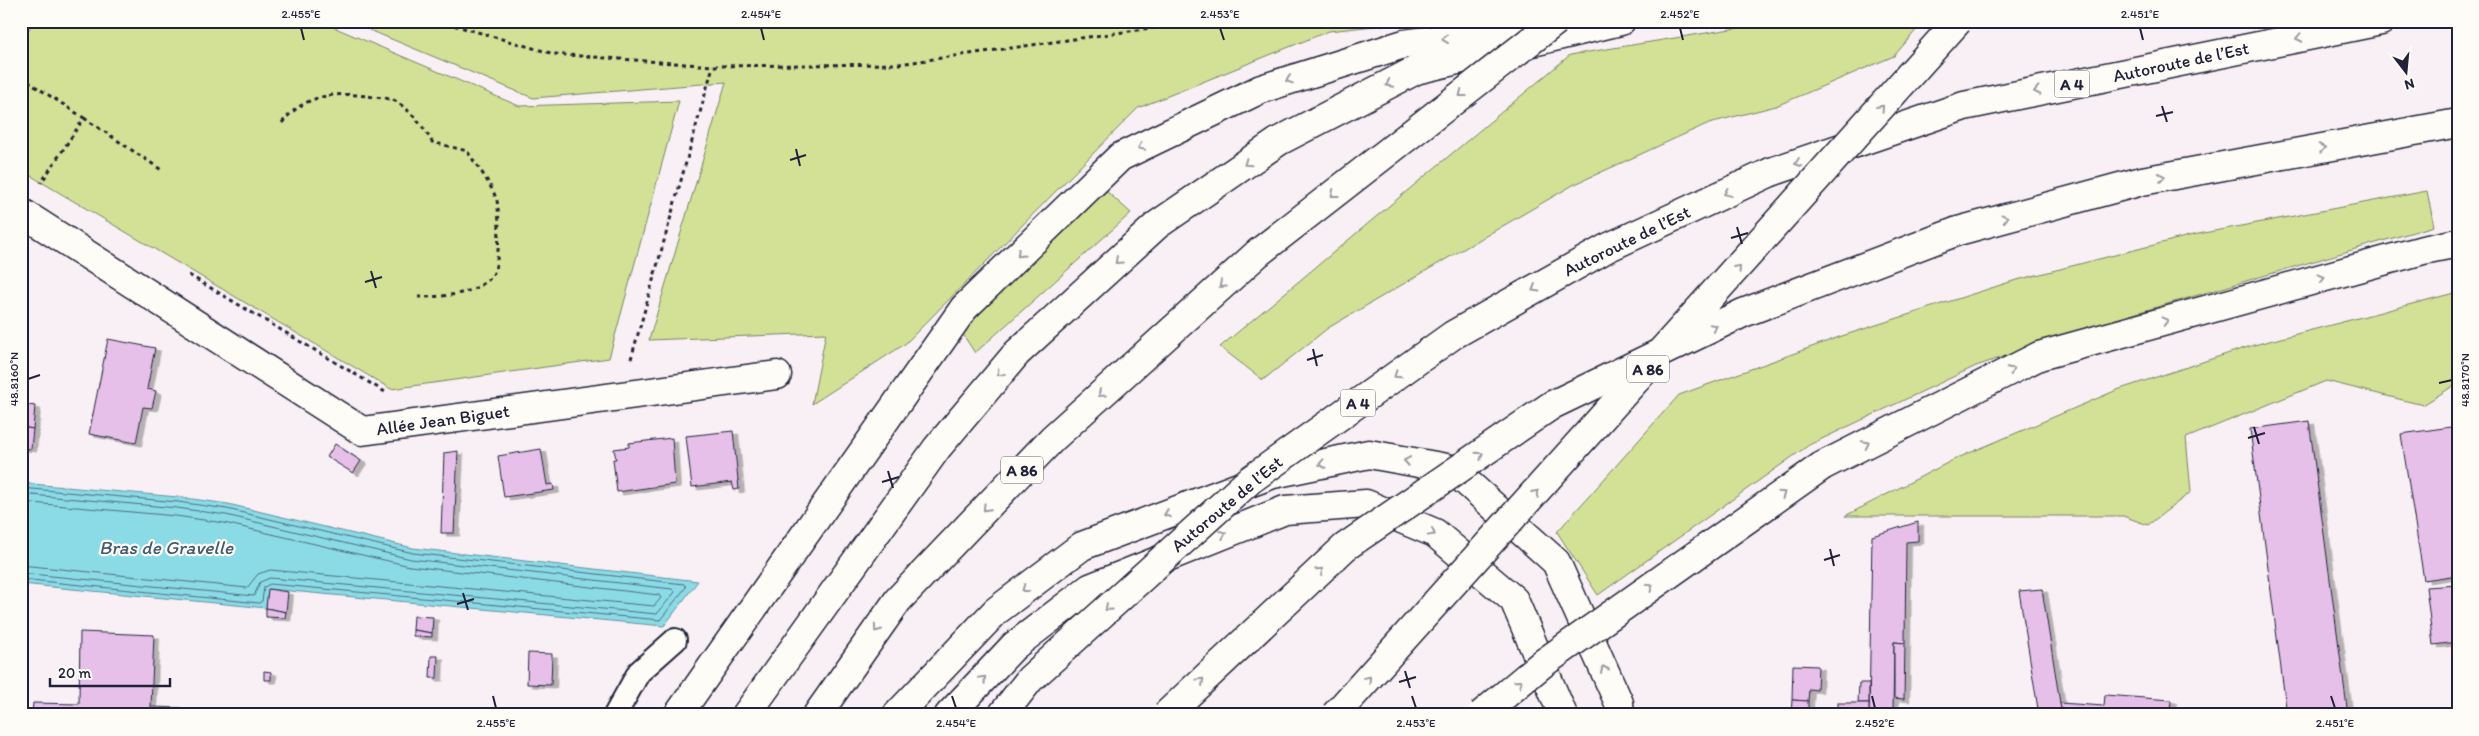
<svg xmlns="http://www.w3.org/2000/svg" width="2479" height="736" viewBox="0 0 2479 736" font-family="Itim,sans-serif">
<style>
.green{fill:#d2e195;stroke:#7a8268}
.water{fill:#8bdbe6;stroke:#6191a2}
.lines{fill:none;stroke-linecap:round;stroke-linejoin:round}
.shore{stroke:#4c6c7f;stroke-width:1}
.building{fill:#e6c0e9;stroke:#22223b;filter:url(#shadow)}
.lane-casing{stroke:#22223b;stroke-width:26}
.street-casing{stroke:#22223b;stroke-width:31}
.secondary-casing{stroke:#22223b;stroke-width:31}
.highway-casing{stroke:#22223b;stroke-width:31}
.path{stroke:#22223b;stroke-width:3;stroke-dasharray:4 4;stroke-linecap:butt}
.lane{stroke:#fdfcf7;stroke-width:22}
.street{stroke:#fdfcf7;stroke-width:28}
.secondary{stroke:#fdfcf7;stroke-width:28}
.highway{stroke:#fdfcf7;stroke-width:28}
.highway-bridge-casing{stroke:#22223b;stroke-width:31;stroke-linecap:butt}
.highway-bridge{stroke:#fdfcf7;stroke-width:28}
.oneway{stroke:#9a9aa2}
.ticks{fill:none;stroke:#22223b;stroke-width:2}
.labels{text-anchor:middle;dominant-baseline:central;stroke-width:4.5;stroke-linejoin:round;paint-order:stroke}
.shield{fill:#fdfcf7;stroke:#646373;stroke-width:1}
.shield-label{font-size:16px;font-weight:bold;fill:#22223b}
.street-label{font-size:18px;fill:#22223b;stroke:#fdfcf7}
.water-label{font-size:19px;font-style:italic;fill:#425a6e;stroke:#fdfcf7}
.neatline{fill:none;stroke:#22223b;stroke-width:2}
.ticks-label{font-size:12px;text-anchor:middle;fill:#22223b}
</style>
<defs>
<filter id="shadow"><feDropShadow dx="5.5" dy="3" stdDeviation="0" flood-color="#0004"/></filter>
</defs>
<rect width="100%" height="100%" fill="#f8f0f4"/>
<filter id="ink" filterUnits="userSpaceOnUse"><feTurbulence type="fractalNoise" baseFrequency=".02" numOctaves="2"/><feDisplacementMap in="SourceGraphic" scale="10" xChannelSelector="R" yChannelSelector="G"/><feConvolveMatrix kernelMatrix="1 2 1 2 8 2 1 2 1" color-interpolation-filters="sRGB"/></filter>
<g filter="url(#ink)">
<g class="green">
<path d="M34,21H319L519,106L679,101L609,358L391,389L21,170V42Z"/>
<path d="M348,21H1420L1329,31L1138,108L905,344L812,404L826,333L649,340L726,82L533,98Z"/>
<path d="M1780,21H1924L1894,56L1776,106L1709,123L1573,185L1328,328L1263,380L1220,347L1570,55Z"/>
<path d="M1105,190L1131,213L975,353L960,330Z"/>
<path d="M2427,191L2434,226L2116,319L1976,366L1809,445L1598,595L1557,532L1679,395L1842,336L2013,281L2193,235Z"/>
<path d="M2458,292V383L2423,405L2326,381L2186,438L2191,492L2148,525L2123,516H1845L1953,460L2117,390L2254,345Z"/>
</g>
<path class="water" d="M21,483L178,497L228,504L413,548L698,581L664,626L269,589L266,608L21,584Z"/>
<g class="lines">
<g class="shore">
<path d="M21,488L178,502L227,509L413,553L684,584L686,587L660,620L270,584L264,587L262,601L259,603L21,579"/>
<path d="M21,494L177,508L226,515L411,559L672,589L675,592L657,614L270,578L260,582L254,596L21,573"/>
<path d="M21,502L176,516L224,523L410,566L659,595L661,598L654,606L270,570L258,574L247,588L21,565"/>
</g>
</g>
<g class="building">
<path d="M108,339L155,348L147,389L156,391L152,408L143,407L136,443L89,434Z"/>
<path d="M21,404L35,406L33,429L21,427Z"/>
<path d="M2309,421L2348,715H2287L2250,429Z"/>
<path d="M2458,426V575L2424,580L2401,434Z"/>
<path d="M21,427L33,429L31,449L21,448Z"/>
<path d="M733,431L739,489L734,490L732,482L692,487L686,436Z"/>
<path d="M672,438L675,484L617,492L613,459H616L614,449L629,447V443Z"/>
<path d="M335,444L361,461L353,473L327,457Z"/>
<path d="M541,449L547,485L553,484L554,490L504,497L498,456Z"/>
<path d="M458,451L454,533H441L444,453Z"/>
<path d="M1918,522V541L1906,542L1905,643L1894,642L1893,715H1869L1872,536Z"/>
<path d="M2458,585V642L2433,645L2426,587Z"/>
<path d="M268,589L288,592L286,612L266,608Z"/>
<path d="M2042,589L2060,703L2062,715H2039L2019,591Z"/>
<path d="M266,608L286,612L285,618L266,617Z"/>
<path d="M414,616L433,617L432,633L413,630Z"/>
<path d="M413,630L432,633V637L413,636Z"/>
<path d="M80,632L154,635L151,707L182,708L181,715H32L33,703L79,704Z"/>
<path d="M1894,642L1905,643L1904,699L1894,698Z"/>
<path d="M528,653L552,654L551,685L527,684Z"/>
<path d="M431,656H438L437,678H430Z"/>
<path d="M1793,665L1818,666L1817,690L1809,689L1808,701L1792,700Z"/>
<path d="M264,671L271,672V680H264Z"/>
<path d="M1859,683H1869V703H1858Z"/>
<path d="M2105,695L2171,700L2170,711L2178,715H2062L2060,703L2104,706Z"/>
<path d="M1792,700L1808,701V715H1791Z"/>
<rect x="1838" y="703" width="31" height="12"/>
</g>
<g class="lines">
<g class="lane-casing">
<path id="lane" d="M615,715L639,672L675,640"/>
</g>
<g class="street-casing">
<path id="street" d="M21,212L362,431L777,375"/>
</g>
<g class="secondary-casing">
<g id="secondary">
<path d="M897,715L996,611L1082,546L1273,474L1369,454L1452,469L1556,562L1619,703L1620,715"/>
<path d="M949,715L1014,646L1090,588L1285,510L1366,504L1435,533L1514,600L1563,715"/>
</g>
</g>
<g class="highway-casing">
<g id="highway">
<path d="M1771,172L1964,106L2381,21"/>
<path d="M1958,231L2142,181L2458,123"/>
<path d="M1822,466L2039,356L2423,250L2458,243"/>
<path d="M678,715L964,308L1120,157L1261,89L1404,44L1580,21"/>
<path d="M746,715L937,448L1017,353L1157,225L1279,141L1416,70L1621,21"/>
<path d="M817,715L898,600L1053,438L1258,253"/>
</g>
</g>
<g class="path">
<path d="M439,21L554,54L713,66L899,64L1200,21"/>
<path d="M21,77L84,118L41,183"/>
<path d="M84,118L163,171"/>
<path d="M282,123C306,92 339,92 374,97C381,98 391,98 397,102C413,113 423,126 432,142L467,151C477,166 491,183 497,201C500,213 500,267 492,276C475,296 439,297 416,297"/>
<path d="M189,275L385,392"/>
<path d="M631,359L713,66"/>
</g>
<use href="#lane" class="lane"/>
<use href="#street" class="street"/>
<use href="#secondary" class="secondary"/>
<use href="#highway" class="highway"/>
<g class="highway-bridge-casing">
<g id="highway-bridge">
<path d="M1258,253L1556,21"/>
<path d="M1002,715L1030,679L1250,480L1453,335L1607,248L1771,172"/>
<path d="M1166,715L1345,547L1552,405L1743,313L1958,231"/>
<path d="M1335,715L1958,21"/>
<path d="M1481,715L1542,664L1822,466"/>
</g>
</g>
<use href="#highway-bridge" class="highway-bridge"/>
</g>
<defs><path id="oneway-chevron" d="M-2-3.5L2.5 0L-2 3.5" fill="none" stroke-width="1.6" stroke-linecap="round" stroke-linejoin="round" transform="scale(1.25)"/></defs>
<g class="oneway">
<use href="#oneway-chevron" transform="translate(2299 38) rotate(168)"/>
<use href="#oneway-chevron" transform="translate(1445 39) rotate(173)"/>
<use href="#oneway-chevron" transform="translate(1289 80) rotate(162)"/>
<use href="#oneway-chevron" transform="translate(1389 84) rotate(153)"/>
<use href="#oneway-chevron" transform="translate(2037 91) rotate(168)"/>
<use href="#oneway-chevron" transform="translate(1462 94) rotate(142)"/>
<use href="#oneway-chevron" transform="translate(1881 108) rotate(-48)"/>
<use href="#oneway-chevron" transform="translate(1141 147) rotate(154)"/>
<use href="#oneway-chevron" transform="translate(2322 148) rotate(-10)"/>
<use href="#oneway-chevron" transform="translate(1247 163) rotate(145)"/>
<use href="#oneway-chevron" transform="translate(1798 163) rotate(161)"/>
<use href="#oneway-chevron" transform="translate(2162 177) rotate(-10)"/>
<use href="#oneway-chevron" transform="translate(1727 193) rotate(155)"/>
<use href="#oneway-chevron" transform="translate(1334 194) rotate(142)"/>
<use href="#oneway-chevron" transform="translate(2005 218) rotate(-15)"/>
<use href="#oneway-chevron" transform="translate(1020 254) rotate(136)"/>
<use href="#oneway-chevron" transform="translate(1118 261) rotate(138)"/>
<use href="#oneway-chevron" transform="translate(1738 268) rotate(-48)"/>
<use href="#oneway-chevron" transform="translate(2322 278) rotate(-15)"/>
<use href="#oneway-chevron" transform="translate(1222 285) rotate(138)"/>
<use href="#oneway-chevron" transform="translate(1535 289) rotate(150)"/>
<use href="#oneway-chevron" transform="translate(2165 321) rotate(-15)"/>
<use href="#oneway-chevron" transform="translate(1714 327) rotate(-26)"/>
<use href="#oneway-chevron" transform="translate(2011 370) rotate(-27)"/>
<use href="#oneway-chevron" transform="translate(1000 373) rotate(130)"/>
<use href="#oneway-chevron" transform="translate(1397 375) rotate(145)"/>
<use href="#oneway-chevron" transform="translate(1101 394) rotate(138)"/>
<use href="#oneway-chevron" transform="translate(1866 444) rotate(-27)"/>
<use href="#oneway-chevron" transform="translate(1480 455) rotate(-34)"/>
<use href="#oneway-chevron" transform="translate(1407 461) rotate(-170)"/>
<use href="#oneway-chevron" transform="translate(1322 464) rotate(168)"/>
<use href="#oneway-chevron" transform="translate(1536 493) rotate(-48)"/>
<use href="#oneway-chevron" transform="translate(1782 494) rotate(-35)"/>
<use href="#oneway-chevron" transform="translate(986 508) rotate(134)"/>
<use href="#oneway-chevron" transform="translate(1167 514) rotate(159)"/>
<use href="#oneway-chevron" transform="translate(1432 533) rotate(29)"/>
<use href="#oneway-chevron" transform="translate(1223 534) rotate(-22)"/>
<use href="#oneway-chevron" transform="translate(1320 571) rotate(-43)"/>
<use href="#oneway-chevron" transform="translate(1650 587) rotate(-35)"/>
<use href="#oneway-chevron" transform="translate(1025 589) rotate(143)"/>
<use href="#oneway-chevron" transform="translate(1108 608) rotate(138)"/>
<use href="#oneway-chevron" transform="translate(877 629) rotate(125)"/>
<use href="#oneway-chevron" transform="translate(1604 669) rotate(-114)"/>
<use href="#oneway-chevron" transform="translate(983 679) rotate(-47)"/>
<use href="#oneway-chevron" transform="translate(1368 679) rotate(-48)"/>
<use href="#oneway-chevron" transform="translate(1201 681) rotate(-43)"/>
<use href="#oneway-chevron" transform="translate(1519 683) rotate(-40)"/>
</g>
</g>
<path class="ticks" d="M301,28L304,40M761,28L764,40M1220,28L1224,40M1680,28L1683,40M2140,28L2143,40M2162,106L2167,122M2156,116L2173,112M796,149L800,166M790,160L806,155M1737,227L1742,244M1731,238L1748,233M371,271L376,288M365,282L382,277M1313,349L1317,366M1307,360L1323,355M28,379L40,375M2439,383L2452,380M2254,427L2259,444M2248,438L2265,433M888,471L893,488M882,482L899,477M1830,549L1834,566M1824,560L1840,555M463,593L468,610M457,604L474,599M1405,671L1410,688M1399,682L1416,677M493,696L496,708M952,696L956,708M1412,696L1416,708M1872,696L1875,708M2331,696L2335,708"/>
<g class="labels">
<g class="shield">
<rect x="2054.5" y="70.5" width="35" height="27" rx="4"/>
<rect x="1627" y="355.5" width="42" height="27" rx="4"/>
<rect x="1340.5" y="389.5" width="35" height="27" rx="4"/>
<rect x="1001" y="456.5" width="42" height="27" rx="4"/>
</g>
<g class="shield-label">
<text x="2072" y="84">A 4</text>
<text x="1648" y="369">A 86</text>
<text x="1358" y="403">A 4</text>
<text x="1022" y="470">A 86</text>
</g>
<g class="street-label">
<text transform="translate(2181 62) rotate(-12)">Autoroute de l’Est</text>
<text transform="translate(1627 241) rotate(-26)">Autoroute de l’Est</text>
<text transform="translate(443 420) rotate(-8)">Allée Jean Biguet</text>
<text transform="translate(1227 504) rotate(-40)">Autoroute de l’Est</text>
</g>
<g class="water-label">
<text x="166" y="547">Bras de Gravelle</text>
</g>
</g>
<rect width="2479" height="736" fill="none" stroke="#fdfcf7" stroke-width="55"/>
<g transform="translate(2406 72) rotate(164)" stroke="#fdfcf7" stroke-width="4" paint-order="stroke">
<path d="M0-4L9 19L0 12L-9 19Z" fill="#22223b"/>
<text y="-8" font-size="14" font-weight="bold" text-anchor="middle" fill="#22223b">N</text>
</g>
<path d="M50 678v8h120v-8" fill="none" stroke="#22223b" stroke-width="2.5"/>
<text x="58" y="678" font-size="15" fill="#22223b" stroke="#fdfcf7" stroke-width="4" paint-order="stroke">20 m</text>
<rect x="28" y="28" width="2424" height="680" class="neatline"/>
<g class="ticks-label">
<text x="301" y="18">2.455°E</text>
<text x="761" y="18">2.454°E</text>
<text x="1220" y="18">2.453°E</text>
<text x="1680" y="18">2.452°E</text>
<text x="2140" y="18">2.451°E</text>
<text transform="translate(14 379) rotate(-90)" y="4">48.8160°N</text>
<text transform="translate(2465 380) rotate(-90)" y="4">48.8170°N</text>
<text x="496" y="727">2.455°E</text>
<text x="956" y="727">2.454°E</text>
<text x="1416" y="727">2.453°E</text>
<text x="1875" y="727">2.452°E</text>
<text x="2335" y="727">2.451°E</text>
</g>
</svg>
